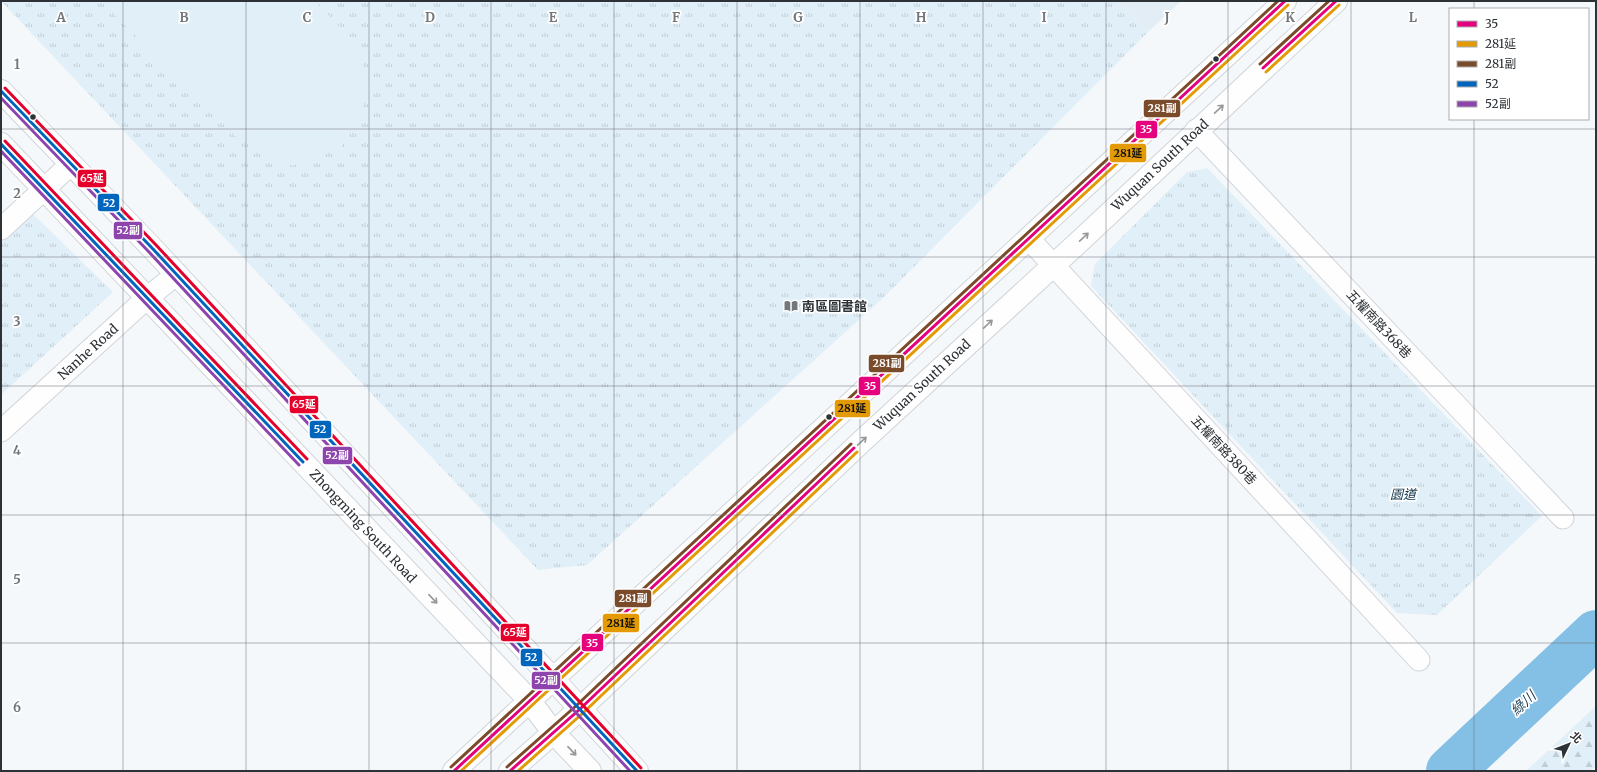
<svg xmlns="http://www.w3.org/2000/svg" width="1597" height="772" viewBox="0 0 1597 772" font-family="Merriweather,'Noto Sans TC',serif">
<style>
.built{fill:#e2edf5}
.forest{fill:url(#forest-firs)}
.park{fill:url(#park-tufts)}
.pitch{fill:#e1eff8}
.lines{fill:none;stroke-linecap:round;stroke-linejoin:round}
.river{stroke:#84bfe5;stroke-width:48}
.minor-casing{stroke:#d1d5d9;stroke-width:23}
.secondary-casing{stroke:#d1d5d9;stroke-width:24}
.primary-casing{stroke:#d1d5d9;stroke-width:24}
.minor{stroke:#fefefe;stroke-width:21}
.secondary{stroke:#fefefe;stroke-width:22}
.primary{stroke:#fefefe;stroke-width:22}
.bus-1-casing{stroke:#fff;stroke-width:6}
.bus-2-casing{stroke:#fff;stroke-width:6}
.bus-3-casing{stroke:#fff;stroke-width:6}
.bus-4-casing{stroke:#fff;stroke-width:6}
.bus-5-casing{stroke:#fff;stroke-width:6}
.bus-6-casing{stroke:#fff;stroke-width:6}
.bus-1{stroke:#e5007d;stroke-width:3}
.bus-2{stroke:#e39a05;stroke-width:3}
.bus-3{stroke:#7a4b2a;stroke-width:3}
.bus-4{stroke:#0065bd;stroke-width:3}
.bus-5{stroke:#8e44ad;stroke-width:3}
.bus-6{stroke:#e4002b;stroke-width:3}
.oneway{stroke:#96989a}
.grid{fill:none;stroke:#73777b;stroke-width:1;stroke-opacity:0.55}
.bus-dot{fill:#2d3236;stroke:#fff;stroke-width:1.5}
.labels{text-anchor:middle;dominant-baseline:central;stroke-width:3.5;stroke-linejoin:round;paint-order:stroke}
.street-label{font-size:13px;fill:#2d3236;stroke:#fff}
.poi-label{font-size:13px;font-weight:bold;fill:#2d3236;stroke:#fff;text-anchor:start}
.park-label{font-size:13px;font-style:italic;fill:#11364b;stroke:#fff}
.water-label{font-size:14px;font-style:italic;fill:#193d53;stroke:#fff}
.grid-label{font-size:13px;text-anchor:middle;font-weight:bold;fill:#73777b;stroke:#fff;stroke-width:3.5;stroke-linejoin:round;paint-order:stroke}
.line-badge{stroke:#fff;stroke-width:1.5}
.badge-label{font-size:11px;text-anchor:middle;font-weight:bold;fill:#fff}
.pale-badge-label{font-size:11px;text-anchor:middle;font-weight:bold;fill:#111}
</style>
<defs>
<pattern id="forest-firs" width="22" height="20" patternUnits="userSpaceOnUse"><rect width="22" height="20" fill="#e1eff8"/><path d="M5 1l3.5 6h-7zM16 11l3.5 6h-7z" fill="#c1cdd5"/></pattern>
<pattern id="park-tufts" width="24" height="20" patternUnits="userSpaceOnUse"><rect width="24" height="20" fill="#e1eff8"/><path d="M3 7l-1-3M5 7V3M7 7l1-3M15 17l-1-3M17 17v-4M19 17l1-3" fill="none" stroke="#c1cdd5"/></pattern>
</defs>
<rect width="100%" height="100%" fill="#f5f8fb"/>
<path class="built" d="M1116,1H1181L1149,31Z"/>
<path class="forest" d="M1596,706V765L1590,771H1526Z"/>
<g class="park">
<path d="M1,1H1116L1149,31L881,300L587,565L538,570Z"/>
<path d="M1207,168L1542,516L1437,615L1397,613L1091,286L1095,264L1187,172Z"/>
<path d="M31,212L113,292L1,395V240Z"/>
</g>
<path class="pitch" d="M101,1H315L356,44L371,91L341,148L292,166L236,137Z"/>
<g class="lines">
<path class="river" d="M1450,771L1596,634"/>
<g class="minor-casing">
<g id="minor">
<path d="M1196,130L1563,518"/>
<path d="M1,229L70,165"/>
<path d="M1029,239L1419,660"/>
<path d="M1,431L147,298L177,274"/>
</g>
</g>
<g class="secondary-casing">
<g id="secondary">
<path d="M1,91L153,249L553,679L1285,1"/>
<path d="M1,144L529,700"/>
<path d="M580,709L861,442L1081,240L1336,1"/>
</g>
</g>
<g class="primary-casing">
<g id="primary">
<path d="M529,700L553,732L590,771"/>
<path d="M454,771L553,679L637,771"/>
<path d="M510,771L580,709"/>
</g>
</g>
<use href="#minor" class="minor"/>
<use href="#secondary" class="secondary"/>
<use href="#primary" class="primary"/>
<g class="bus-1-casing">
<g id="bus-1">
<path d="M1263,68L1336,1"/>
<path d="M454,771L1285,1"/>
<path d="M510,771L580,709L854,448"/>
</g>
</g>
<g class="bus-2-casing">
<g id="bus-2">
<path d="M1266,72L1339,5"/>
<path d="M461,771L1288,5"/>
<path d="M518,771L583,713L857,452"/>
</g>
</g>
<g class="bus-3-casing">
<g id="bus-3">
<path d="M1260,64L1329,1"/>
<path d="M451,767L1278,1"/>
<path d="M507,767L577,705L851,444"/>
</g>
</g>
<g class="bus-4-casing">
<g id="bus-4">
<path d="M1,91L153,249L637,771"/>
<path d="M1,144L303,462"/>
</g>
</g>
<g class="bus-5-casing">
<g id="bus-5">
<path d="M1,98L149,252L630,771"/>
<path d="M1,151L299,465"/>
</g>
</g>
<g class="bus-6-casing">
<g id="bus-6">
<path d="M5,88L157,246L641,768"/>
<path d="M5,141L307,459"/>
</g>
</g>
<use href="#bus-1" class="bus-1"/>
<use href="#bus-2" class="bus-2"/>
<use href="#bus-3" class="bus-3"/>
<use href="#bus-4" class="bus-4"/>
<use href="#bus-5" class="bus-5"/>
<use href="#bus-6" class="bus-6"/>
</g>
<defs><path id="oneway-shaft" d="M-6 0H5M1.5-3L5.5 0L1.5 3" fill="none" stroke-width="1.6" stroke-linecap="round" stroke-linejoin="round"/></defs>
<g class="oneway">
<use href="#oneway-shaft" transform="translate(1219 109) rotate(-43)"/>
<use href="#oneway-shaft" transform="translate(1084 237) rotate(-43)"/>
<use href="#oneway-shaft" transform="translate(988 324) rotate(-43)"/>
<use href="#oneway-shaft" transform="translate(862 441) rotate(-43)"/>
<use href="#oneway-shaft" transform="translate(433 599) rotate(47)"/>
<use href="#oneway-shaft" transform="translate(572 751) rotate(47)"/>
</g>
<path class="grid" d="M123,1V771M246,1V771M369,1V771M491,1V771M614,1V771M737,1V771M860,1V771M983,1V771M1106,1V771M1228,1V771M1351,1V771M1474,1V9M1474,119V771M1,129H1596M1,257H1596M1,386H1596M1,515H1596M1,643H1596"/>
<defs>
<g id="library-bare" transform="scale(1.08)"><path d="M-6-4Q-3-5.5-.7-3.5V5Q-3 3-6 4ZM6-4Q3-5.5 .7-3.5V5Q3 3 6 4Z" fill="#73777b" stroke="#fff" stroke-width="2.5" paint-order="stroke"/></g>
</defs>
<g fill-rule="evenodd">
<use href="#library-bare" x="791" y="306"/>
</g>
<g class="bus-dot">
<circle cx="1216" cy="59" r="3.5"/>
<circle cx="33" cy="117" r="3.5"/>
<circle cx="829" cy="417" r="3.5"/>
</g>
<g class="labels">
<g class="street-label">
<text transform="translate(1160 165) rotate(-43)">Wuquan South Road</text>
<text transform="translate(1379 324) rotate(47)">五權南路368巷</text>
<text transform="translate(88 352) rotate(-42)">Nanhe Road</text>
<text transform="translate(922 385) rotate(-43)">Wuquan South Road</text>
<text transform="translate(1224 450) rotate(47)">五權南路380巷</text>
<text transform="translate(363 526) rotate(47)">Zhongming South Road</text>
</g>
<g class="poi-label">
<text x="802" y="306">南區圖書館</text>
</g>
<g class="park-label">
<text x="1403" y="494">園道</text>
</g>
<g class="water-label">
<text transform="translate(1523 703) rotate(-43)">綠川</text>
</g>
</g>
<g class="grid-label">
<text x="61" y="22">A</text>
<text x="184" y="22">B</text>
<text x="307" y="22">C</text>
<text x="430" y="22">D</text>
<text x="553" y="22">E</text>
<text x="676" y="22">F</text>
<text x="798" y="22">G</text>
<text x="921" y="22">H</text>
<text x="1044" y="22">I</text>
<text x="1167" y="22">J</text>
<text x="1290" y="22">K</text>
<text x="1413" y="22">L</text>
<text x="17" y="69">1</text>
<text x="17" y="198">2</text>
<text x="17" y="326">3</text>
<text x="17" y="455">4</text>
<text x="17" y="584">5</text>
<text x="17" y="712">6</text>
</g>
<g class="line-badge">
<rect x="1143" y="99" width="38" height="19" rx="4" fill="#7a4b2a"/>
<rect x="1135" y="120" width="23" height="19" rx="4" fill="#e5007d"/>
<rect x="1109" y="143" width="38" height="20" rx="4" fill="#e39a05"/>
<rect x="77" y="169" width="30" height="19" rx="4" fill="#e4002b"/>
<rect x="97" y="193" width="23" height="19" rx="4" fill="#0065bd"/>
<rect x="113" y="221" width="30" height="19" rx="4" fill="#8e44ad"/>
<rect x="868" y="354" width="37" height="19" rx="4" fill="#7a4b2a"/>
<rect x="858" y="376" width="23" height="20" rx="4" fill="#e5007d"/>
<rect x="289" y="395" width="30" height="19" rx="4" fill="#e4002b"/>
<rect x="834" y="399" width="37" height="19" rx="4" fill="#e39a05"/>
<rect x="309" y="420" width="23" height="19" rx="4" fill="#0065bd"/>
<rect x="322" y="446" width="31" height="19" rx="4" fill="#8e44ad"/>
<rect x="614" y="589" width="38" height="19" rx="4" fill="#7a4b2a"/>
<rect x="602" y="613" width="38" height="20" rx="4" fill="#e39a05"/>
<rect x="500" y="623" width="30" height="19" rx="4" fill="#e4002b"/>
<rect x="581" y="633" width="23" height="19" rx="4" fill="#e5007d"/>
<rect x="520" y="648" width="23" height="19" rx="4" fill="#0065bd"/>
<rect x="531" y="671" width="30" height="19" rx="4" fill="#8e44ad"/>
</g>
<g class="badge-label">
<text x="1162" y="112">281副</text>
<text x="1146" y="133">35</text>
<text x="92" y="182">65延</text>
<text x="109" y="207">52</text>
<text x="128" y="234">52副</text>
<text x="887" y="367">281副</text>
<text x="870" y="390">35</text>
<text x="304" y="408">65延</text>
<text x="320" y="433">52</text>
<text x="337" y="459">52副</text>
<text x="633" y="602">281副</text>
<text x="515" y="636">65延</text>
<text x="592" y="647">35</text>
<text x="531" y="661">52</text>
<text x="546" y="684">52副</text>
</g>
<g class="pale-badge-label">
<text x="1128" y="157">281延</text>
<text x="852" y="412">281延</text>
<text x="621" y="627">281延</text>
</g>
<rect width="1597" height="772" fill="none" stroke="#2d3236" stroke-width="4"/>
<rect x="1449" y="8" width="140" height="112" fill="#ffffff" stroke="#abadaf"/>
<rect x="1457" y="21" width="20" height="6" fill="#e5007d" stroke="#abadaf"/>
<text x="1485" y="28" font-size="12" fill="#2d3236">35</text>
<rect x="1457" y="41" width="20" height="6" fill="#e39a05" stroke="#abadaf"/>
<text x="1485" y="48" font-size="12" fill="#2d3236">281延</text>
<rect x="1457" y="61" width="20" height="6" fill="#7a4b2a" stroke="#abadaf"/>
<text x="1485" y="68" font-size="12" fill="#2d3236">281副</text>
<rect x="1457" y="81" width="20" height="6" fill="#0065bd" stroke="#abadaf"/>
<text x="1485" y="88" font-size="12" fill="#2d3236">52</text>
<rect x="1457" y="101" width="20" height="6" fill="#8e44ad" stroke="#abadaf"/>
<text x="1485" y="108" font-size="12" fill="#2d3236">52副</text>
<g transform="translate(1569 744) rotate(47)" stroke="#ffffff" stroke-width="3" paint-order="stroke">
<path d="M0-3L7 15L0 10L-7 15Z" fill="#2d3236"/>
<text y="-6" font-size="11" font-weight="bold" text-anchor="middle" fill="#2d3236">北</text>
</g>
</svg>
